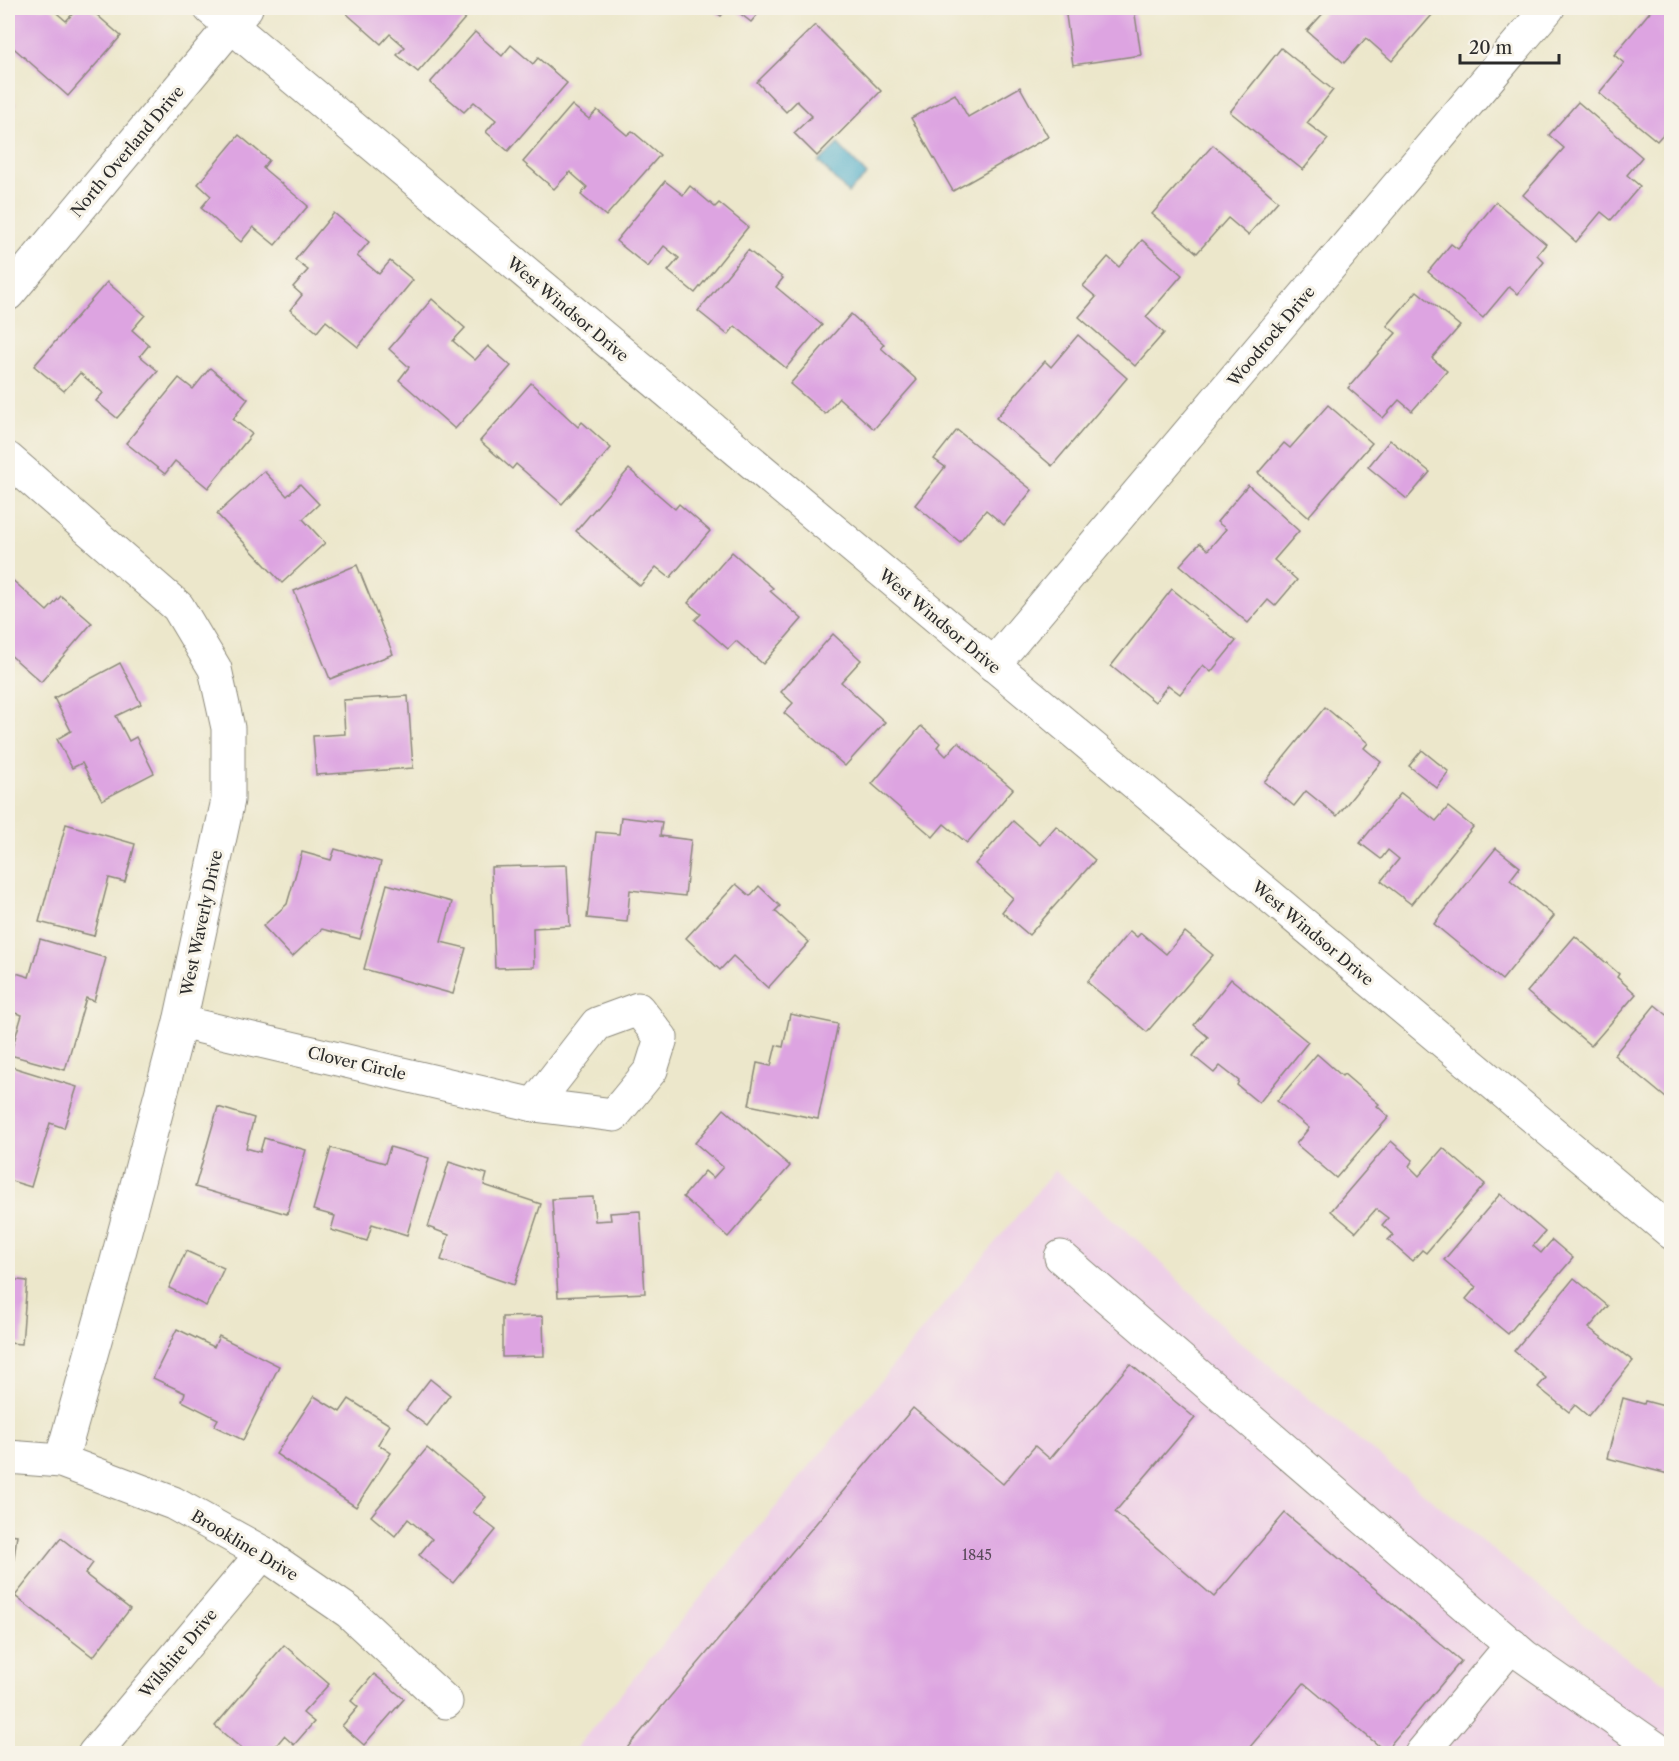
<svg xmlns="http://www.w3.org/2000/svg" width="1679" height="1761" viewBox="0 0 1679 1761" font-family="'Libre Caslon Text',serif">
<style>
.built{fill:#eed0e7}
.water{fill:#49abc8;stroke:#3a6b7a;stroke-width:1.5}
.building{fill:#dda4e1}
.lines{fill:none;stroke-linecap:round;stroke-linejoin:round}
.minor-casing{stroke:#8c897b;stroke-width:35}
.minor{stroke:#fff;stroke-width:33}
.labels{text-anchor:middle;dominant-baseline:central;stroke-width:6;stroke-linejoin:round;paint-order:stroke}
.number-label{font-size:14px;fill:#584958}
.street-label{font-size:16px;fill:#2b2b2b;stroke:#f7f3e8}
</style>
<rect width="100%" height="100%" fill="#f7f3e8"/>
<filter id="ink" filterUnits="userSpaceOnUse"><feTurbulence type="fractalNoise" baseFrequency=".0167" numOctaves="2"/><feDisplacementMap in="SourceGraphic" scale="12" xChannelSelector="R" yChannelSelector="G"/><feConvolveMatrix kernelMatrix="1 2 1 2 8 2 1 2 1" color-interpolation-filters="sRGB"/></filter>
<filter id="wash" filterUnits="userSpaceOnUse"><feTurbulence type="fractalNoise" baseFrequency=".008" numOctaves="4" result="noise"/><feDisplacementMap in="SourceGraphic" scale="24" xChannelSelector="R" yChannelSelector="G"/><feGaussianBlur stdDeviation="1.35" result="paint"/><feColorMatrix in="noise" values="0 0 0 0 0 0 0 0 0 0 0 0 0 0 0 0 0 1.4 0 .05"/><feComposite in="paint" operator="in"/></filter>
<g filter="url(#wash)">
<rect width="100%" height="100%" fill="#ece7cb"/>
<path class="built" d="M1055,1170L1150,1251L1228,1332L1615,1650L1671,1686V1753L571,1754Z"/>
<path class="water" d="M838,144L867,175L848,193L819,162Z"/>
<g id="blocks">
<g class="building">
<path d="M15,8H51L66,21L78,8H89L121,36L68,96L8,43V16Z"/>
<path d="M352,8H474L418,72L397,55L405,47L390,34L381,44L347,14Z"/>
<path d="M710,8H728L721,16Z"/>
<path d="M733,8H763L751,22Z"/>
<path d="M1065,8H1134L1141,55L1073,65Z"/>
<path d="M1328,8H1424L1432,15L1392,61L1366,38L1344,63L1307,31Z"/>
<path d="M1653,8H1669L1672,9V124L1657,141L1599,93L1624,63L1614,55Z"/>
<path d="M815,25L881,91L817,156L794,133L812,116L797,101L786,112L757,82Z"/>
<path d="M475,32L502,56L511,45L533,64L538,58L567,83L508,151L486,132L496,120L474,102L464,112L430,83Z"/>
<path d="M1281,48L1333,90L1307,123L1328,139L1303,170L1230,112Z"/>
<path d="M1020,87L1048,137L953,191L911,118L955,94L968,117Z"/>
<path d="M8,98L16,104L8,114Z"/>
<path d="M1578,102L1642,157L1627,175L1640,186L1611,220L1601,212L1576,242L1523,195L1564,148L1549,135Z"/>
<path d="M572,105L589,119L597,110L627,135L632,131L660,155L606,216L581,195L587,187L570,172L554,189L523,162Z"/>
<path d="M239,135L269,160L263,168L308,206L275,245L253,227L241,242L201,208L211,196L198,184Z"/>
<path d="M1213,145L1278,201L1248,235L1228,218L1197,253L1152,214Z"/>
<path d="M665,181L683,195L690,186L715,207L719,203L748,227L695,293L668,271L679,258L664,246L648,267L616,241Z"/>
<path d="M1496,202L1546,244L1537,255L1544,262L1518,294L1509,287L1483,318L1428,272L1451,244L1458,249Z"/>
<path d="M334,213L369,242L357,256L379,274L390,261L413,280L358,347L326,321L317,332L290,310L302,295L293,287L308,270L295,260Z"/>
<path d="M1142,240L1182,275L1146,317L1164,333L1135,366L1079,317L1096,297L1083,286L1108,257L1119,267Z"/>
<path d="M748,250L783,278L776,287L822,325L786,368L735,326L728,335L698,311Z"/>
<path d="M107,282L145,315L132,330L149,345L140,356L158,371L117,418L96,401L103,393L80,373L64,391L34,366Z"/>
<path d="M1417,291L1460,326L1432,358L1447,371L1412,411L1399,400L1383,418L1348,388L1396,333L1387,326Z"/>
<path d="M432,299L465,328L453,341L475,360L488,346L511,366L455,429L399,380L409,367L389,349Z"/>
<path d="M851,314L884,344L881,348L917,380L874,429L839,398L825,414L790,384Z"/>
<path d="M1078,335L1127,378L1052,466L996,418L1045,361L1051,367Z"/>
<path d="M210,368L248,399L233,419L252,434L208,488L175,461L165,474L126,443L179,378L193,389Z"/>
<path d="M531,383L578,427L582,422L611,448L562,504L516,464L512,469L480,441Z"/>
<path d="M1328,405L1372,443L1308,517L1258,473L1284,443L1290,448Z"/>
<path d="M957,430L1032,490L1004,525L986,510L960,542L915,505L945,467L934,459Z"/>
<path d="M1390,440L1430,472L1407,499L1368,467Z"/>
<path d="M629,469L675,509L679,504L710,531L670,578L656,567L640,586L576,531Z"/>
<path d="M264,471L287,496L300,484L319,504L303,519L325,543L282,583L217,514Z"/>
<path d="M1248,485L1299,531L1274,560L1297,580L1275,606L1268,600L1248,623L1180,565L1200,543L1208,550L1226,529L1217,522Z"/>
<path d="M732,552L773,588L770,591L802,619L763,664L736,641L728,649L695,620L701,614L688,603Z"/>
<path d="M357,565L393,654L330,679L294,591Z"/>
<path d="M8,576L47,611L61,596L92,623L41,682L8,653Z"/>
<path d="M1172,589L1236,641L1211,672L1203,665L1180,694L1168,685L1155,702L1111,666Z"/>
<path d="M833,634L861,660L841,682L885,722L845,766L784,713L793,703L781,692Z"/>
<path d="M120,663L141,704L116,716L129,741L136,737L154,773L102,800L82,763L72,768L57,739L71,731L54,698Z"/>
<path d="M408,696L413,768L316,775L313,736L345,734L343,700Z"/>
<path d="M1325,707L1368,743L1364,748L1381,762L1337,816L1306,791L1294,806L1264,782Z"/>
<path d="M921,726L940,743L937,747L946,756L958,742L1013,789L967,843L944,824L933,837L872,784Z"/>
<path d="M1422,750L1449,772L1437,788L1409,766Z"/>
<path d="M1401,793L1436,821L1448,807L1473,827L1411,904L1381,881L1399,859L1388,850L1381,859L1360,843Z"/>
<path d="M621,817L662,822L660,836L691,840L685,896L630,890L627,922L587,918L596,832L619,834Z"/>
<path d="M1013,821L1040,845L1056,826L1095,860L1029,935L1002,912L1013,898L975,864Z"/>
<path d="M66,824L135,844L125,882L109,878L94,936L39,922Z"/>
<path d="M1496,848L1520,867L1510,880L1554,916L1502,980L1434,924Z"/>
<path d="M335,849L381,862L360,939L322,929L292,957L263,926L287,904L302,852L331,860Z"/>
<path d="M567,865L570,926L533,928L534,967L495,968L491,867Z"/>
<path d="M387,884L452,902L441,942L466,948L453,994L364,969Z"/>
<path d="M736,884L750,896L759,886L780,906L775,911L809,942L768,988L733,956L720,970L686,938Z"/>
<path d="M1130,931L1137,937L1141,933L1166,954L1185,932L1213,955L1147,1032L1087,982Z"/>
<path d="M1575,936L1619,974L1617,977L1636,994L1591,1046L1527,992Z"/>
<path d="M40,939L106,958L94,1001L86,998L65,1070L10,1055L22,1015L8,1011V992L13,972L29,977Z"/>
<path d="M1231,979L1308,1042L1259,1103L1237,1085L1239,1081L1220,1066L1214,1073L1193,1056L1208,1037L1194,1025Z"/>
<path d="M1655,1005L1672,1019V1103L1614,1055Z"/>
<path d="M790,1014L838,1024L818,1119L749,1105L757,1063L771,1066L776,1045L783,1047Z"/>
<path d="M1317,1054L1342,1076L1344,1074L1379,1104L1377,1106L1389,1117L1336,1178L1296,1144L1309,1128L1277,1101Z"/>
<path d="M9,1066L77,1087L64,1128L50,1123L31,1187L8,1180Z"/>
<path d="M218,1107L254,1118L246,1148L260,1152L264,1138L306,1150L287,1214L195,1187Z"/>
<path d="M724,1109L790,1166L728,1237L683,1197L705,1171L713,1178L723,1167L695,1143Z"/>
<path d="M1391,1141L1413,1160L1409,1166L1419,1176L1443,1148L1485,1184L1426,1253L1422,1250L1412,1261L1388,1240L1393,1235L1382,1225L1388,1218L1376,1209L1356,1232L1331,1211Z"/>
<path d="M390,1147L429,1158L407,1235L372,1224L367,1241L331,1230L335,1216L313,1210L331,1148L385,1163Z"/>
<path d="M449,1162L487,1174L484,1185L541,1204L514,1285L441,1260L449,1235L428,1227Z"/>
<path d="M1500,1194L1545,1232L1533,1246L1541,1253L1552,1240L1573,1258L1508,1334L1466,1299L1476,1287L1444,1260Z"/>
<path d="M593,1197L595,1221L611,1220L610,1213L640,1211L645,1293L558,1297L552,1199Z"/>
<path d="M186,1251L224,1268L206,1306L169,1288Z"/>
<path d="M1574,1278L1608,1306L1589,1328L1633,1361L1588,1416L1575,1405L1569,1412L1538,1387L1546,1378L1514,1351Z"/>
<path d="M8,1279L27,1281L22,1344L8,1343Z"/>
<path d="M543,1316L544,1356L502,1357V1317Z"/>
<path d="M177,1329L214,1347L219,1336L279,1366L243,1440L214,1426L218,1419L182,1401L185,1393L153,1378Z"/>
<path d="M1130,1364L1195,1418L1115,1512L1214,1597L1285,1513L1461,1661L1385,1751L1304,1683L1244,1754H622L913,1408L1003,1484L1035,1446L1050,1459Z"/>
<path d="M430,1379L450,1395L427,1426L406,1410Z"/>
<path d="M314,1396L340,1412L349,1399L390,1425L378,1444L391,1453L356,1507L276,1454Z"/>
<path d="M1623,1398L1644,1404L1645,1401L1672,1408V1475L1607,1458Z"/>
<path d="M427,1448L486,1497L473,1512L496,1530L453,1583L419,1555L432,1539L408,1519L395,1536L371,1516Z"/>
<path d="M8,1534L17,1535L10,1588H8Z"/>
<path d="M61,1538L93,1563L85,1574L130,1609L93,1657L15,1596Z"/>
<path d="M284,1645L329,1684L303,1713L314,1722L294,1745L284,1736L269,1754H248L215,1726Z"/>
<path d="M374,1674L404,1699L364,1745L342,1726L358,1707L351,1701Z"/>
</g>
</g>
</g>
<g filter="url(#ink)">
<use href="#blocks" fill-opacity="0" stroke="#8c897b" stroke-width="1.5"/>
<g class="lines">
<g class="minor-casing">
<g id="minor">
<path d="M210,8L1672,1233"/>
<path d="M8,294L246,8"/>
<path d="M8,459L178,607L215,669L228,728V800L180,1022L113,1276L61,1461"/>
<path d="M993,665L1548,8"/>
<path d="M638,1009L661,1038L651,1070L614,1115L534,1105L597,1024Z"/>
<path d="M180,1022L534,1105"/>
<path d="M1061,1257L1524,1656L1664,1754"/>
<path d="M8,1457L61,1461L173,1503L263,1553L349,1612L446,1702"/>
<path d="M94,1754L263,1553"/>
<path d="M1421,1754L1512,1645"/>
</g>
</g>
<use href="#minor" class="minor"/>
</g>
</g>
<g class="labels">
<g class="number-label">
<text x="977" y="1555">1845</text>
</g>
<g class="street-label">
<text transform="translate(127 151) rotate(-50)">North Overland Drive</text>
<text transform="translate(568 309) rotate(40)">West Windsor Drive</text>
<text transform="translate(1271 336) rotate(-50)">Woodrock Drive</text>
<text transform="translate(940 621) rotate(40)">West Windsor Drive</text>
<text transform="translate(201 923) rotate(-78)">West Waverly Drive</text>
<text transform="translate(1313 933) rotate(40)">West Windsor Drive</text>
<text transform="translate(357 1063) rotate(13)">Clover Circle</text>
<text transform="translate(245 1545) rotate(31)">Brookline Drive</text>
<text transform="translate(178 1653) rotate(-50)">Wilshire Drive</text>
</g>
</g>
<rect width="1679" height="1761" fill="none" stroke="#f7f3e8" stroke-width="30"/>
<path d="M1460 54v9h99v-9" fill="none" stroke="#2b2b2b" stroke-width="3"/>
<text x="1469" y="54" font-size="18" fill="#2b2b2b" stroke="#f7f3e8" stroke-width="4.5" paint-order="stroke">20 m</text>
</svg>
